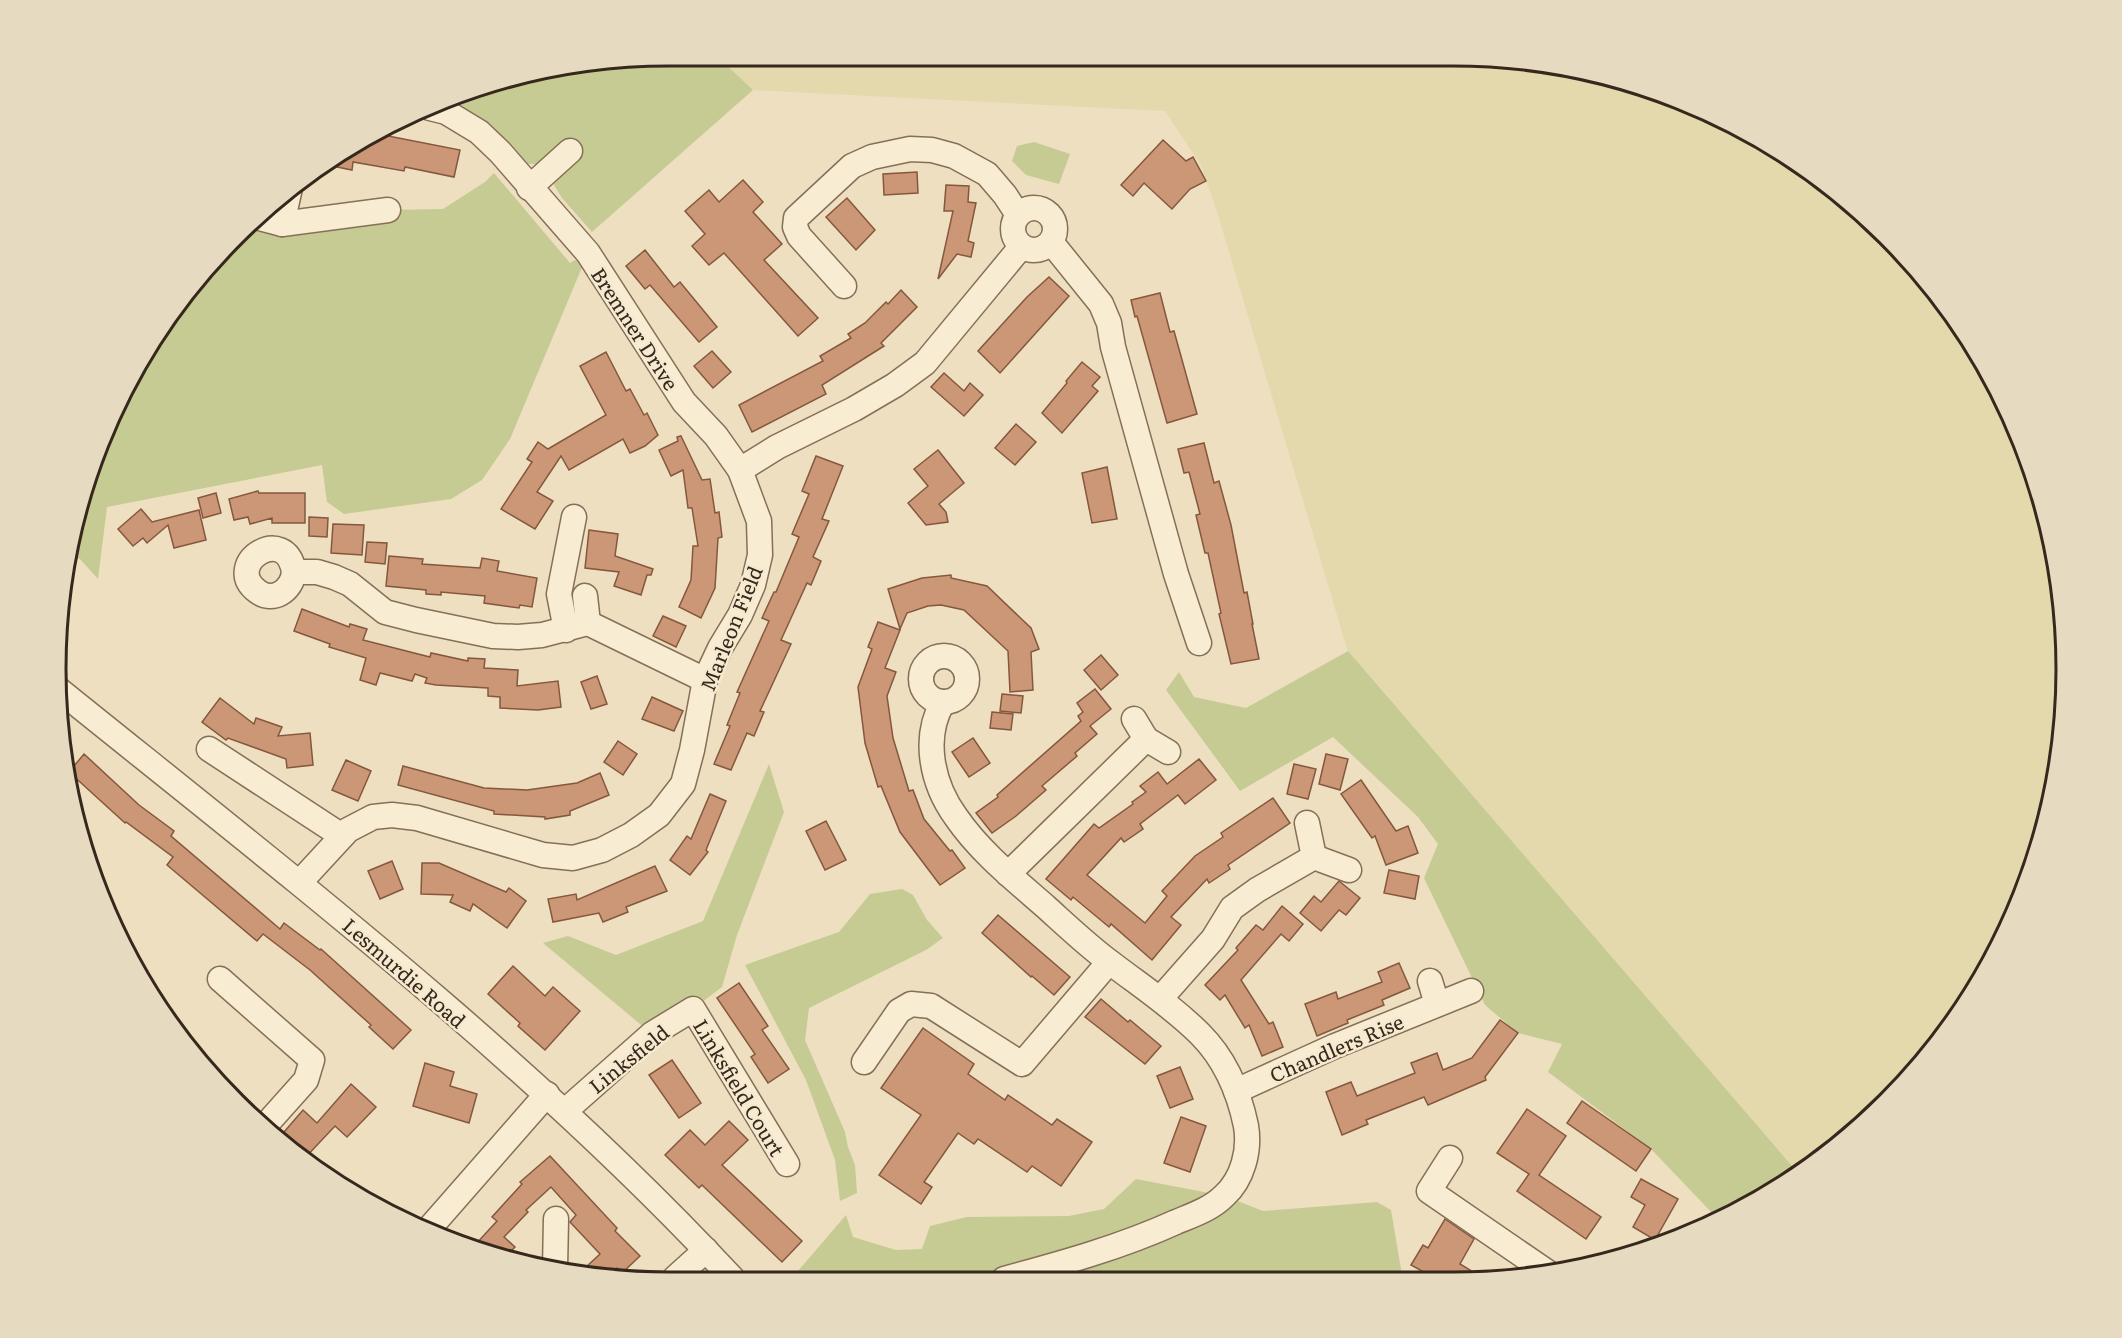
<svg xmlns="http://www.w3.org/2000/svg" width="2122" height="1338" viewBox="0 0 2122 1338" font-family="Literata,serif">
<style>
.farmland{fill:#e3d9ad}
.green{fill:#c6cb94}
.building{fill:#cb9776;stroke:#85583e;stroke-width:1.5}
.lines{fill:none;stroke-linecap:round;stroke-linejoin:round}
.minor-casing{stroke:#866f58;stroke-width:27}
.minor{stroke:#f8ecd3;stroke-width:24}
.labels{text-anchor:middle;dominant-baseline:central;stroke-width:5;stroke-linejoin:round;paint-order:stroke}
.street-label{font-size:20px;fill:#36281c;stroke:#f5e9cf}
.rim{fill:none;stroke:#36281c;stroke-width:3}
</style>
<rect width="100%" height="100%" fill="#eddfc0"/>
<path class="farmland" d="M722,61H1533L1688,102L1827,182L1914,265L1984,363L2034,472L2061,589L2065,709L2046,828L2003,941L1940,1043L1857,1130L1797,1173L1351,662L1218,215L1201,165L1165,111L753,90Z"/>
<g class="green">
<path d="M589,61H722L753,90L592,232L562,198L541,164H524L442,103L472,88Z"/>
<path d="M1034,142L1070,154L1059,184L1026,175L1012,161L1017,146Z"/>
<path d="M494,173L570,263L588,253L510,439L482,480L451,499L344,514L327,502L322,465L107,507L98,579L80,559L67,556L88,471L138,363L182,295L256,217L388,210L443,209L485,182Z"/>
<path d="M1348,651L1798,1173L1759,1200L1711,1220L1714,1215L1651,1149L1548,1072L1562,1044L1518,1033L1485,1005L1424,878L1438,844L1418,817L1333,737L1240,791L1166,690L1179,672L1194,697L1246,708Z"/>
<path d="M769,764L784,812L737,935L722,987L693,1009L652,1034L543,943L568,936L616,955L703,921Z"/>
<path d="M902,889L913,895L927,920L943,938L926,950L809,1008L805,1040L845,1132L848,1147L855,1165L857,1193L840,1201L835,1160L806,1080L745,965L839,932L870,894Z"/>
<path d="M1136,1179L1225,1196L1263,1211L1377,1202L1391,1210L1403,1281L792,1278L846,1215L853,1237L896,1250L922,1249L930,1226L967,1217L1069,1216L1104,1209Z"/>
</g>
<g class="building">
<path d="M378,134L460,150L454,177L405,167L404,171L353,162L352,170L322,164Z"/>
<path d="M1163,140L1186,161L1193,157L1206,181L1190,189L1172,209L1144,183L1133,196L1121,185Z"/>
<path d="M917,172L918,193L884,195L883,174Z"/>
<path d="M743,180L763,202L753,212L782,244L764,260L818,318L798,336L724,253L709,265L692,246L705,234L685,211L709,190L719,202Z"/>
<path d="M946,185L969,186L968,202L976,203L968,241L974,243L971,257L957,254L938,279L953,211H944Z"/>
<path d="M847,198L875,230L856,250L826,217Z"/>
<path d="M645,250L674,287L680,282L717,327L699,342L650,285L645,289L626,266Z"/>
<path d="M1049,277L1069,296L1000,373L978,351L1027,297Z"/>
<path d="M901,290L917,307L881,343L884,346L822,385L826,394L752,432L739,405L823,361L820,356L851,338L848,334L865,323L886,302L888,304Z"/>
<path d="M1160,293L1170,332L1174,331L1197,414L1167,423L1137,316L1135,317L1131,300Z"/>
<path d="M712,351L731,372L713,388L694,366Z"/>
<path d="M606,352L626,391L630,389L644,415L647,413L658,435L645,446L630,453L623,439L569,470L561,456L537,492L553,501L535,529L501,509L532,462L527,459L538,442L548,449L606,415L580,366Z"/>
<path d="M1082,362L1100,377L1092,386L1098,391L1062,433L1042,413L1067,383L1066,381Z"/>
<path d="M944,373L964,391L970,383L983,395L964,416L931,387Z"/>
<path d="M1016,424L1036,442L1015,465L995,448Z"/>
<path d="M681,436L702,480L710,479L715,513L719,512L722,537L718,538L715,588L701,618L679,607L691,580L693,546H698L692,508H688L683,470L671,476L659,450L678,441L677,437Z"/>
<path d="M1204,443L1214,483L1219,481L1231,525L1244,593L1247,592L1253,624H1252L1259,659L1231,664L1219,614L1221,613L1208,553H1205L1196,515L1200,514L1189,472L1184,473L1178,449Z"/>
<path d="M938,450L964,483L939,504L946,512L948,522L926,525L908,503L928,486L914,469Z"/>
<path d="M816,456L843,466L822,519L829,521L813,557L821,561L811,585L807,583L781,640L791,644L760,711L764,712L754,736L747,733L731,770L714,764L730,726L727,725L740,693L737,692L769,621L762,618L774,592H776L799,537L792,534L809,494L802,491Z"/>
<path d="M1107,467L1117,519L1092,523L1082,473Z"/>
<path d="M258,491L259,493H305V523H272V518L250,524L248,517L234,520L229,499Z"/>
<path d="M216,493L221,513L203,518L198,498Z"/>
<path d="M141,509L152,522L199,510L206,540L174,548L168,525L147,543L143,538L133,546L118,529Z"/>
<path d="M309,517L328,518L327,537L309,536Z"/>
<path d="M333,524L364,525L362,555L331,553Z"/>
<path d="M589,530L618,534L615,556L653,569L651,575H647L641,595L614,586L619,572L585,568Z"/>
<path d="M367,542L387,543L385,564L365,562Z"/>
<path d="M389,556L423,559L422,564L480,568L482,558L499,561L497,571L537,578L532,607L520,605L519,608L484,603L485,596L441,592V595L426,594V590L386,586Z"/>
<path d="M951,575V578L987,586L1031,628L1039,649L1031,652L1033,690L1010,692L1008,651L964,610L941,605L928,606L907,613L900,629L888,589L922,578Z"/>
<path d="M302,609L349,627L350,624L367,629L363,640L430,657L431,653L468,661V658L485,659L484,668L518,670L517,686L558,681L561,707L538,710L500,708V697L488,696V688L436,685L425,683L427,678L415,674L412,681L380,673L376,685L360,680L366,658L329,647L330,644L294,631Z"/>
<path d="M663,616L686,626L676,647L653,636Z"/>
<path d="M878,622L900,630L885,668L896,672L887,696L893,738L909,791L913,790L924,819L950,851L952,850L965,868L940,885L900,832L881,786L878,787L865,743L858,687L872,649L868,647Z"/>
<path d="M1101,655L1118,675L1101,690L1084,670Z"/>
<path d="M597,676L607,704L591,709L581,682Z"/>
<path d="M1095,689L1111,709L1090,726L1097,734L1075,753L1077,756L1042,786L1046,790L1016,816L992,833L976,813L998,797L997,795L1081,721L1078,716L1083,712L1077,703Z"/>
<path d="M1002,694L1023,696L1021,713L1000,711Z"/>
<path d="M652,697L683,711L674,731L642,719Z"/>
<path d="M220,698L254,724L256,718L282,727L278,736L310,733L313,765L287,768L286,759L228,738L226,740L202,722Z"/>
<path d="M992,712L1013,714L1011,730L990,728Z"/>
<path d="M973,738L990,763L969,777L952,752Z"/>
<path d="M618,741L637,754L623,775L604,762Z"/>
<path d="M84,754L139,805L174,831L171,836L280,929L284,923L320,950L321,949L411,1030L393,1049L369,1027L371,1025L310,970L263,934L257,941L167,865L173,857L126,822L125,823L69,772Z"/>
<path d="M1326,754L1348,759L1340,790L1319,784Z"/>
<path d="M1199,759L1216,780L1185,804L1178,795L1140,824L1143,829L1124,842L1121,838L1087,875L1145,923L1167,896L1162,891L1195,856L1223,837L1221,833L1273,798L1290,823L1228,865L1230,869L1209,883L1207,879L1171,917L1181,925L1152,960L1111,924L1109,927L1073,897L1071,900L1046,879L1094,824L1099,828L1133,804L1132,802L1146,792L1140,786L1158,772L1167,784Z"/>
<path d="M346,760L371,771L358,801L332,790Z"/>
<path d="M1294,764L1316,769L1308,799L1287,794Z"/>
<path d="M403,766L484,788L527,790L577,783L600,773L609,795L570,811V815L545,819V817L494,814V811L398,785Z"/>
<path d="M1361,780L1396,831L1408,826L1418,853L1386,865L1375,836L1372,838L1341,794Z"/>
<path d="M710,794L726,801L706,850L708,852L690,875L670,860L687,836L691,839Z"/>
<path d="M826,821L846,860L825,870L806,831Z"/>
<path d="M392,861L403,889L380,899L368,871Z"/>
<path d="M422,863H439L506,892L509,888L526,901L507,928L473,904L470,911L450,902L453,895L421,894Z"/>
<path d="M655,866L667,891L626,907L628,912L603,922L599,913L553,922L548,899L576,894L577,900Z"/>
<path d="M1389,870L1419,876L1415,899L1384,893Z"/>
<path d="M1339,881L1360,898L1346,915L1339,910L1321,931L1300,913L1314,896L1321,902Z"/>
<path d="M1282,906L1303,924L1289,941L1281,934L1241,980L1269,1024L1273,1022L1283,1047L1262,1056L1249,1025L1245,1028L1225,995L1220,1000L1205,985L1238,950L1236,948L1256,925L1263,930Z"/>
<path d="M998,915L1070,977L1054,995L1032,976L1031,977L982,933Z"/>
<path d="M1399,963L1410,988L1382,1000L1384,1005L1347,1020L1348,1023L1317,1036L1305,1004L1336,992L1338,999L1382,982L1378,972Z"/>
<path d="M513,966L545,996L553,987L580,1011L545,1050L518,1026L520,1023L488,994Z"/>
<path d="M739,983L768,1026L762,1030L789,1069L768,1083L751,1057L755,1054L717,998Z"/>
<path d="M1101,999L1128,1022L1130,1020L1161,1046L1145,1064L1085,1017Z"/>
<path d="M1500,1020L1518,1033L1485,1077L1486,1080L1428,1105L1424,1097L1366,1120L1368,1124L1342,1135L1326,1092L1351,1082L1357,1096L1415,1073L1411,1063L1437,1053L1443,1070L1472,1058Z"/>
<path d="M923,1028L974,1064L968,1074L1005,1100L1008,1095L1052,1125L1057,1119L1092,1142L1061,1186L1032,1166L1027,1172L978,1139L974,1144L958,1133L924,1182L932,1187L921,1204L879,1175L921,1115L881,1088Z"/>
<path d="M672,1060L701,1103L679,1118L649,1075Z"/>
<path d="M425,1063L454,1072L450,1086L477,1094L469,1123L413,1106Z"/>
<path d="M1180,1067L1193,1099L1170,1108L1157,1076Z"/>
<path d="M351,1084L376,1107L347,1137L335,1126L303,1160L278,1139L303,1110L317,1123Z"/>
<path d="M1582,1101L1651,1149L1636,1171L1567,1123Z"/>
<path d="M1527,1109L1566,1136L1539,1175L1601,1217L1586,1239L1517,1191L1529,1174L1497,1153Z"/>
<path d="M1181,1117L1206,1126L1190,1172L1164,1163Z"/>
<path d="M729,1121L748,1140L722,1165L802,1241L782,1262L702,1185L699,1188L665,1155L690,1130L705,1145Z"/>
<path d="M550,1156L617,1228L615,1231L640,1256L622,1273L617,1268L607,1277H595L585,1268L600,1254L570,1222L576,1215L551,1187L526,1210L528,1212L504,1237L515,1247L507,1255L474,1246L497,1221L492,1217L522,1184L520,1182Z"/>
<path d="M1641,1179L1678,1199L1655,1240L1633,1227L1645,1205L1631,1197Z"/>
<path d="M1445,1219L1474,1239L1460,1264L1488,1281H1416L1422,1271L1411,1265L1423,1245L1428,1248Z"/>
</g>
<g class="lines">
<g class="minor-casing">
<g id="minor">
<path d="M430,108L446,112L479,132L500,152L588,253L684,402L716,436L740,470"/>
<path d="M529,188L570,151"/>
<circle cx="1034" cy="229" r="21"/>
<path d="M256,217L282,224L388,210"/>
<path d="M282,224L290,188"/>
<path d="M1051,242L1101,304L1109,323L1113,347L1176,574L1199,643"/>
<path d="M844,286L799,236L795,227L796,218L852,166L872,157L910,149L932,150L954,156L987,174L1005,195L1018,215"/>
<path d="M294,572C286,522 222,564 257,591C273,604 292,590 294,572H317L334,577L350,584L385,612L416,620L493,636L518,637L542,635L588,623L705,680"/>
<path d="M585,596L588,623"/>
<path d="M566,630L559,594L574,517"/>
<circle cx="944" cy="679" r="23"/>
<path d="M58,689C290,876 528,1059 732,1278"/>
<path d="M943,702C922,738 932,784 956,817C980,852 1014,879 1046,907C1067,926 1088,946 1111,963C1141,986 1173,1007 1200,1034C1224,1058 1239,1092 1246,1126C1250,1150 1243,1179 1224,1196C1211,1209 1193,1215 1176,1222C1121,1247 1063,1263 1004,1279"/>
<path d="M1146,739L1168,752"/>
<path d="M209,749L342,836"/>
<path d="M1314,857L1349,870"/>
<path d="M1008,874L1146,739L1134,719"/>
<path d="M300,882L348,830L373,817L392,815L417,818L543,855L573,858L602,850L631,835L659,815L683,784L692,750L705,680L720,648L740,615L753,585L760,555L759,521L740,470L777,447L854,409L895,385L925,363L1021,247"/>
<path d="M220,979L312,1060L306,1080L264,1127"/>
<path d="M1430,981L1437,1004"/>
<path d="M1160,999L1213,939L1232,908L1257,890L1314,857L1307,823"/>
<path d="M864,1062L899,1011L911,1004L931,1006L1022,1064L1109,962"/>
<path d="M1236,1091L1335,1046L1471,991"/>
<path d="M565,1111L652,1034L693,1009L787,1164"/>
<path d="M1450,1158L1429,1191L1547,1272"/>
<path d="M427,1231L547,1094"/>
<path d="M555,1268L556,1219"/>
<path d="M675,1278L706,1250"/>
</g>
</g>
<use href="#minor" class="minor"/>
</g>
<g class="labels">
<g class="street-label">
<text transform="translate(636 328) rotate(57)">Bremner Drive</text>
<text transform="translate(730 628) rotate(-68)">Marleon Field</text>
<text transform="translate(405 972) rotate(41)">Lesmurdie Road</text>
<text transform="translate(1336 1047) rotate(-23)">Chandlers Rise</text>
<text transform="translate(628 1058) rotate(-39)">Linksfield</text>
<text transform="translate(740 1087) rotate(59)">Linksfield Court</text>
</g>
</g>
<path d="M0 0H2122V1338H0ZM669 66H1453A603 603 0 0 1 2056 669V669A603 603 0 0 1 1453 1272H669A603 603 0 0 1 66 669V669A603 603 0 0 1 669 66Z" fill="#e6dac1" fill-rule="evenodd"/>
<path class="rim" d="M669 66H1453A603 603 0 0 1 2056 669V669A603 603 0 0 1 1453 1272H669A603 603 0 0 1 66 669V669A603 603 0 0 1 669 66Z"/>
</svg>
